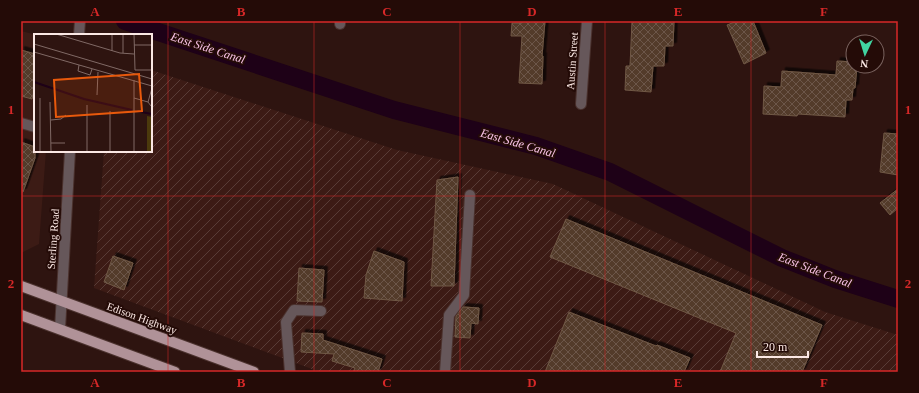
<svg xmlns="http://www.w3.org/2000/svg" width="919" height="393" viewBox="0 0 919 393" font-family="Georgia,serif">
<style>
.built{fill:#3c1b15}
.industrial{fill:url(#industrial-furrows)}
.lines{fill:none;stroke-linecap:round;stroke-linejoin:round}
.canal{stroke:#1e0117;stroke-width:18}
.building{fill:url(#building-cross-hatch);stroke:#705845;filter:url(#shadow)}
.minor-casing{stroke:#4b322e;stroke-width:12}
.major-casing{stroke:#4b322e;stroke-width:12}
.minor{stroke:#66575a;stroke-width:10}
.major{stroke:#b09298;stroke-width:10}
.grid{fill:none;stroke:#d62828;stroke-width:1;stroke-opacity:0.55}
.labels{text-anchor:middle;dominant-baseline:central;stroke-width:4;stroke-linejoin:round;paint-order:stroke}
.street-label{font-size:11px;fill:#fbe8e4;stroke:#240b07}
.water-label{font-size:12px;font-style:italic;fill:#f9c3e7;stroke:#240b07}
.inset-river{fill:none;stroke:#1e0117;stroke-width:2}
.inset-road{fill:none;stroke:#806965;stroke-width:1}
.view{fill:#e8590c;fill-opacity:0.15;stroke:#e8590c;stroke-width:2}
.inset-edge{fill:none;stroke:#fbe8e4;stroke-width:2}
.neatline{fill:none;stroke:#d62828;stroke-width:1.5}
.grid-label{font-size:13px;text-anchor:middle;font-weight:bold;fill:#d62828}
</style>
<defs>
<pattern id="industrial-furrows" width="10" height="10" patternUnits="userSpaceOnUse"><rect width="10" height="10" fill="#3c1b15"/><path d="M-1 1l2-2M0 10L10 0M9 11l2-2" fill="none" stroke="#593c37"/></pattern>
<pattern id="building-cross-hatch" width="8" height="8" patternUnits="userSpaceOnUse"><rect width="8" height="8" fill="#523b2a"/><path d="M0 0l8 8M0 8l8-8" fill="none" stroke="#6c5749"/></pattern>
<filter id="shadow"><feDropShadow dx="3.5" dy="-3.5" stdDeviation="0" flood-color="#0009"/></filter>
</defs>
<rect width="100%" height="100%" fill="#2e1410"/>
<path class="built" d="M21,31L37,35H35V151H46L39,244L21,253Z"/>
<path class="industrial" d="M151,70L397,150L553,184L825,312L898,335V372H320L94,288L104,151H151Z"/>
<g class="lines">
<path class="canal" d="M125,21L394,110L536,146L610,172L782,258L835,279L898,299"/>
</g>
<g class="building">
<path d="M522,21H545L542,56H543L542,84L519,83L522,36H511L512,23H522Z"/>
<path d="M632,21H674L673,46H665L664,66H653L651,92L625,90L626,66H630Z"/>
<path d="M737,21H753L766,53L744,64L727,25Z"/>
<path d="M21,50L35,54V87L32,99L21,96Z"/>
<path d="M837,61L853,62V66H857L855,88H853L852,100H846L845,117L798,114L797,116L763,114L764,86L781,87L782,71L836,75Z"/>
<path d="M884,133L898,134V175L880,172Z"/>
<path d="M21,142L35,147V158L23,192H21Z"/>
<path d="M458,177L454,286H431L437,180Z"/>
<path d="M898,189V208L890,215L880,203Z"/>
<path d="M566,219L822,325L802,372H720L736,333L550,257Z"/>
<path d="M374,251L404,262L402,301L364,298L366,275Z"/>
<path d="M113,256L133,263L124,290L104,282Z"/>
<path d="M299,268L324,270L322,302L297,301Z"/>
<path d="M463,307L479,308L478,324L471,323L470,338L455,337L456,316Z"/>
<path d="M569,312L656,346L657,345L690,358L684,372H545Z"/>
<path d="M302,333L323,334V340L382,359L378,372H353L355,368L332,361L334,354L301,352Z"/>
</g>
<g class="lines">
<g class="minor-casing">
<g id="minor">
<path d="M340,24V21"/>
<path d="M79,35L80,21"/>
<path d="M581,104L587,21"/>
<path d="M21,123L35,127"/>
<path d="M60,329L70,151"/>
<path d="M290,372L286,322L294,310L321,311"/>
<path d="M445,372L449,315L464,295L470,195"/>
</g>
</g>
<g class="major-casing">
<g id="major">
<path d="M21,286L254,372"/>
<path d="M21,315L175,372"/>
</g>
</g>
<use href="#minor" class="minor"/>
<use href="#major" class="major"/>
</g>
<path class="grid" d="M168,21V372M314,21V372M460,21V372M605,21V372M751,21V372M21,196H898"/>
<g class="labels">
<g class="street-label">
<text transform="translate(572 61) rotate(-86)">Austin Street</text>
<text transform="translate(53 239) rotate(-86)">Sterling Road</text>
<text transform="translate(142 318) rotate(20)">Edison Highway</text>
</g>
<g class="water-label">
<text transform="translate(208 48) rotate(18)">East Side Canal</text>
<text transform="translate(518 143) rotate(16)">East Side Canal</text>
<text transform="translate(815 270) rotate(21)">East Side Canal</text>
</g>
</g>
<g transform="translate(34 34)">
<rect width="118" height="118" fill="#2e1410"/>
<path d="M113,82L118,83V118H113Z" fill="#4b390c"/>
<path class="inset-river" d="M0,48L50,65L98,76M102,77L118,80"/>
<path class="inset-road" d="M22,0L86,19L100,20M78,0V17M89,0V19M100,0L101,36H118M0,10L118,45M100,11H118M0,18L118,52M45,31L44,37L56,41L58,35M63,61L64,38M100,64L114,68M16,68L17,118M117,72L114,68L118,54M76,77V118M17,86L27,85L32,81M17,109H31M6,118V64M53,118V71M100,118V46"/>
<path class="view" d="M105,40L108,77L22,83L20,46Z"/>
<rect width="118" height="118" class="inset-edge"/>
</g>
<rect width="919" height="393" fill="none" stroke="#240b07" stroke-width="44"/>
<g transform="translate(865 54) rotate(184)"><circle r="19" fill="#240b07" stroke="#7a635f"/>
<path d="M0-3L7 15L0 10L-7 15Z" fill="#41d4a1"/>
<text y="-6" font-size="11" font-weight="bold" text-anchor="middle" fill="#fbe8e4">N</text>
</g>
<path d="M757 351v6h51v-6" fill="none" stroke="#fbe8e4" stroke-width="2"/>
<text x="763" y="351" font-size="12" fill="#fbe8e4" stroke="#240b07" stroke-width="3" paint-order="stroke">20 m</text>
<rect x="22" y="22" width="875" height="349" class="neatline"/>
<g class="grid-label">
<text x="95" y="16">A</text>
<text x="241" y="16">B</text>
<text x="387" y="16">C</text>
<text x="532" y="16">D</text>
<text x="678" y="16">E</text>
<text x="824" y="16">F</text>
<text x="11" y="114">1</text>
<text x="908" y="114">1</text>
<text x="11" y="288">2</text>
<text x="908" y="288">2</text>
<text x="95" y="387">A</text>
<text x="241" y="387">B</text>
<text x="387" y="387">C</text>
<text x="532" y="387">D</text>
<text x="678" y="387">E</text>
<text x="824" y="387">F</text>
</g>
</svg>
